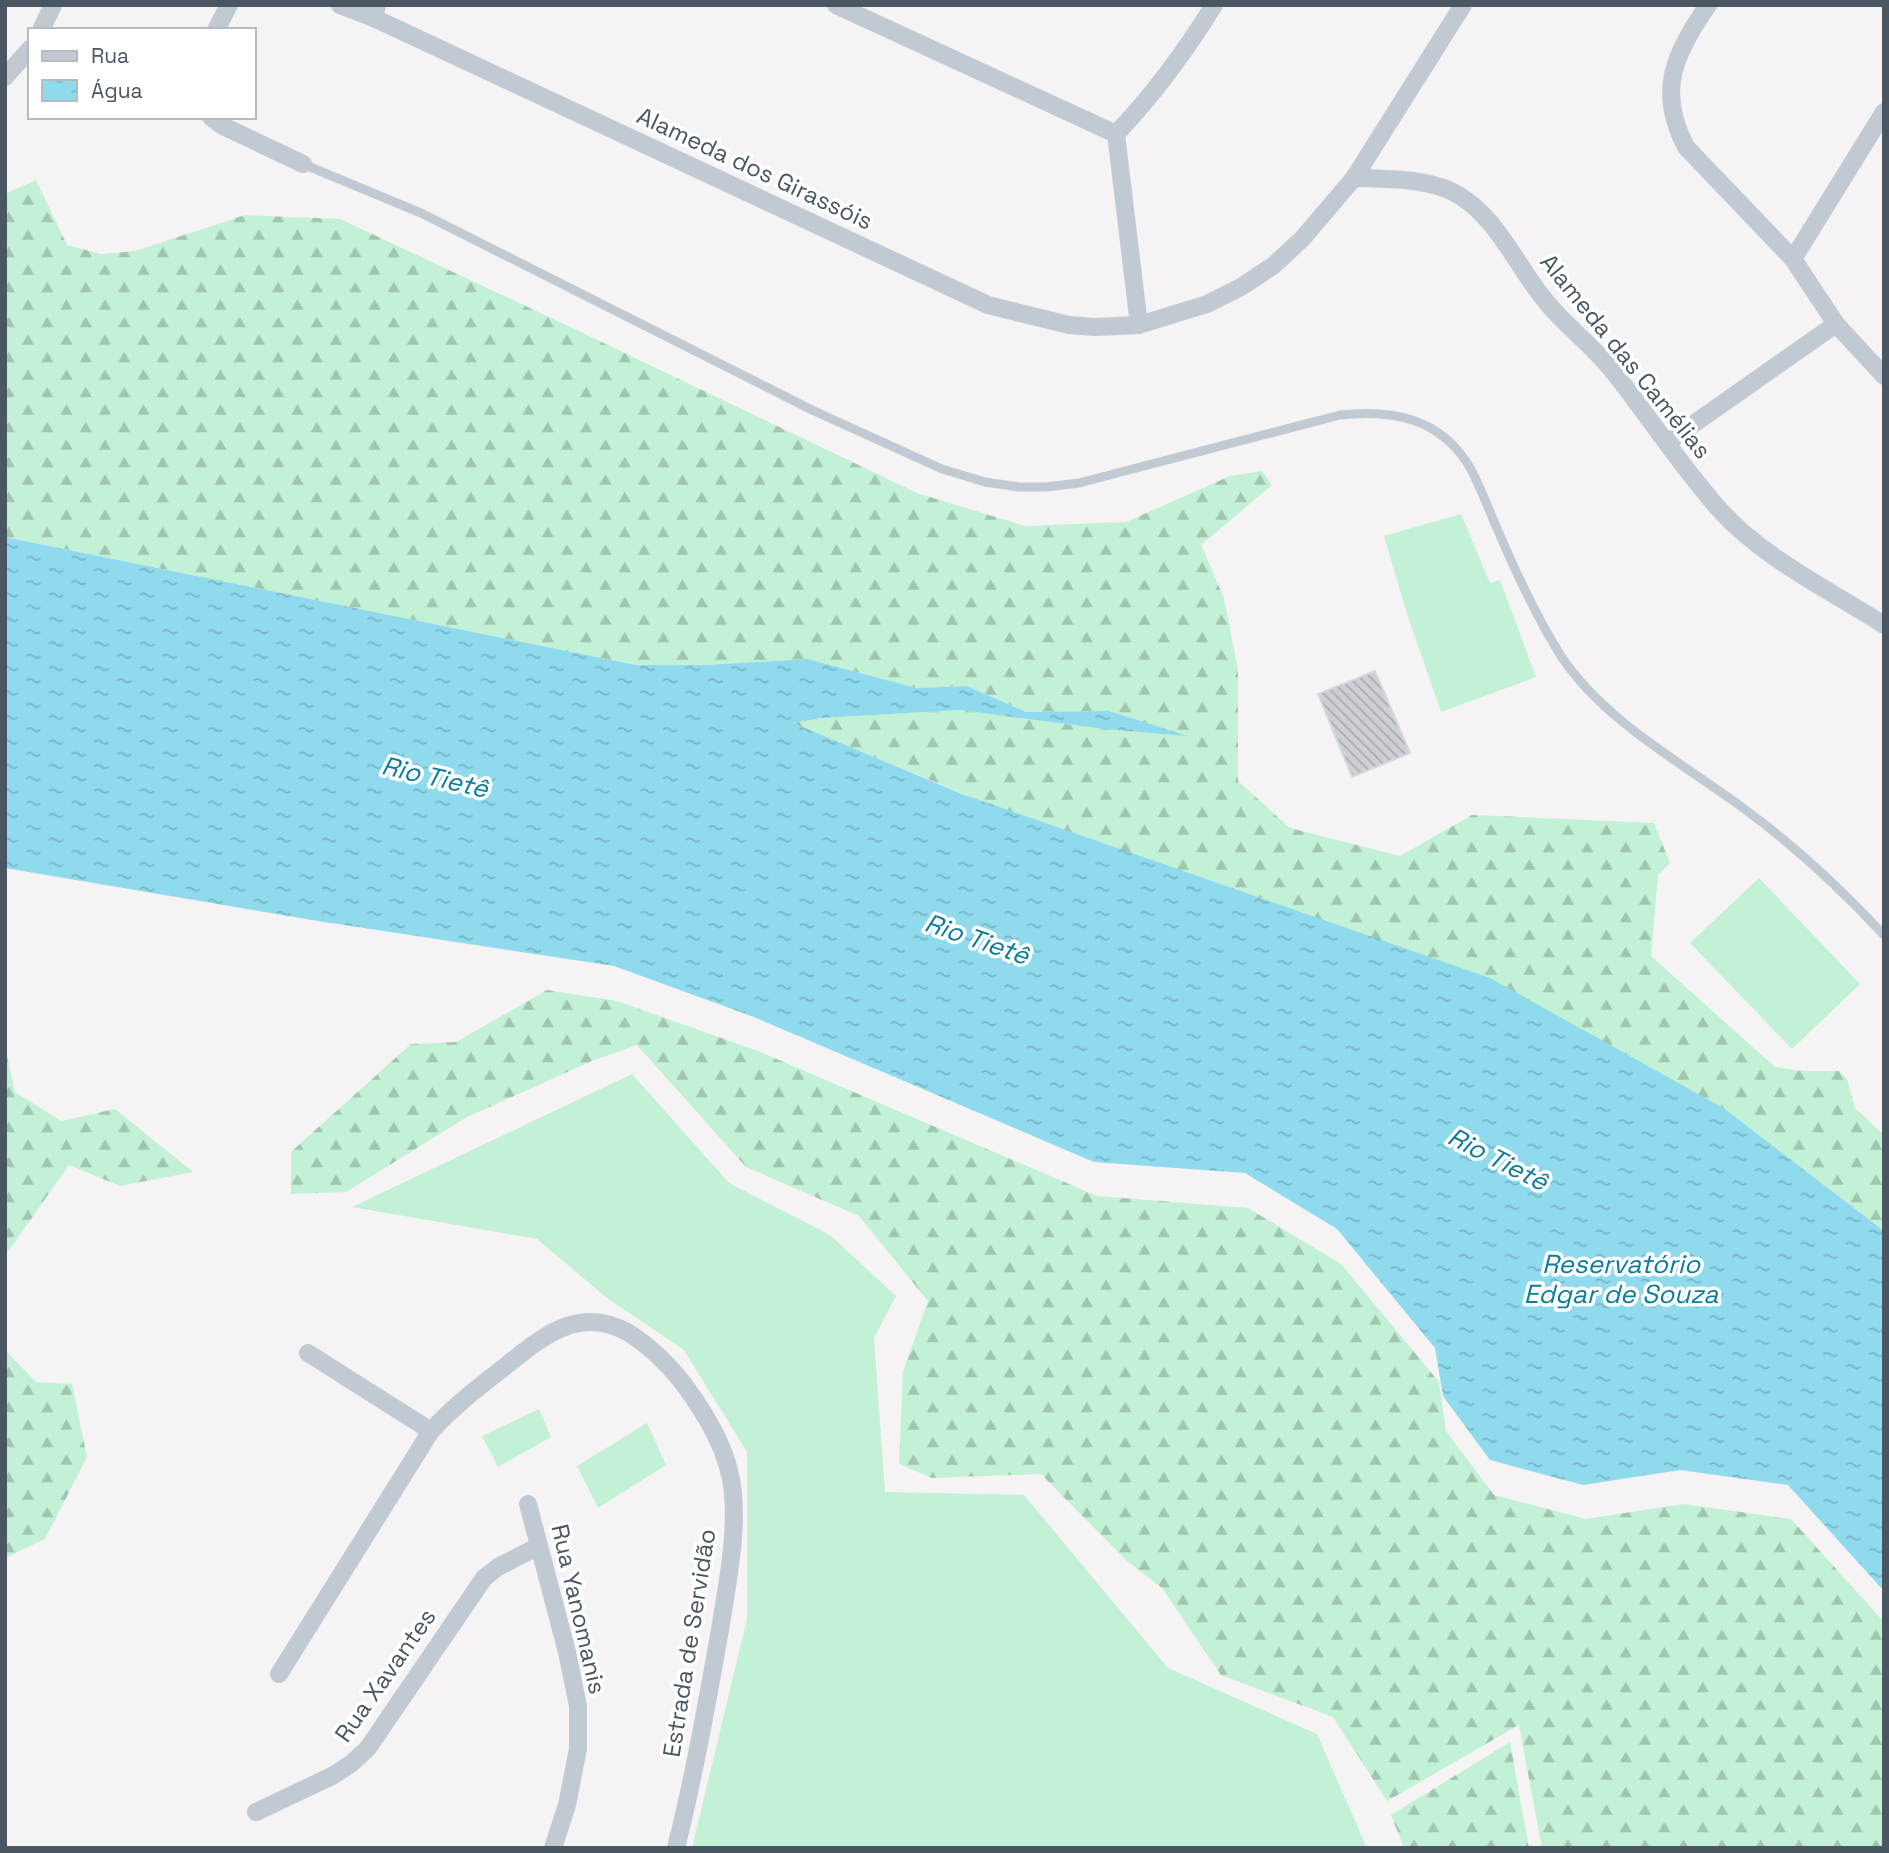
<svg xmlns="http://www.w3.org/2000/svg" width="1889" height="1853" viewBox="0 0 1889 1853" font-family="'Space Grotesk',sans-serif">
<style>
.grass{fill:#c3f1d5}
.forest{fill:url(#forest-firs)}
.water{fill:url(#water-ripples)}
.building{fill:url(#building-back-hatch);stroke:#d7d9de;stroke-width:2}
.lines{fill:none;stroke-linecap:round;stroke-linejoin:round}
.lane{stroke:#c1cad2;stroke-width:9}
.street{stroke:#c1cad2;stroke-width:18}
.labels{text-anchor:middle;dominant-baseline:central;stroke-width:7;stroke-linejoin:round;paint-order:stroke}
.street-label{font-size:24px;fill:#4a5661;stroke:#fff}
.water-label{font-size:26px;font-style:italic;fill:#0c7c9b;stroke:#fff}
</style>
<defs>
<pattern id="forest-firs" width="22" height="20" patternUnits="userSpaceOnUse" patternTransform="scale(1.75)"><rect width="22" height="20" fill="#c3f1d5"/><path d="M5 1l3.5 6h-7zM16 11l3.5 6h-7z" fill="#a0c6b0"/></pattern>
<pattern id="water-ripples" width="26" height="14" patternUnits="userSpaceOnUse" patternTransform="scale(1.75)"><rect width="26" height="14" fill="#90daee"/><path d="M2 4q2-2 4 0t4 0M15 11q2-2 4 0t4 0" fill="none" stroke="#78b4c4"/></pattern>
<pattern id="building-back-hatch" width="6" height="6" patternUnits="userSpaceOnUse" patternTransform="scale(1.75)"><rect width="6" height="6" fill="#cdcfd5"/><path d="M-1 5l2 2M0 0l6 6M5-1l2 2" fill="none" stroke="#a8abb0"/></pattern>
</defs>
<rect width="100%" height="100%" fill="#f5f3f3"/>
<g class="grass">
<path d="M1461,514L1490,583L1500,580L1536,677L1441,712L1407,614L1384,536Z"/>
<path d="M1759,878L1860,984L1792,1049L1690,943Z"/>
<path d="M632,1074L729,1183L830,1235L896,1296L874,1338L885,1492L1024,1495L1168,1668L1317,1734L1367,1848H692L747,1619V1452L684,1350L607,1298L537,1239L352,1207Z"/>
<path d="M539,1409L551,1437L498,1467L482,1436Z"/>
<path d="M647,1423L666,1465L598,1508L577,1466Z"/>
</g>
<g class="forest">
<path d="M36,180L67,245L101,254L135,251L245,215L340,219L564,324L917,493L1025,526L1126,522L1230,476L1262,471L1272,485L1201,545L1224,598L1238,670V781L1290,828L1400,856L1472,815L1654,823L1670,863L1658,875L1651,956L1775,1067L1801,1071H1839L1847,1079L1855,1108L1884,1135V1231L1725,1109L792,723L822,718L959,710L1104,729L1184,735L1109,711L1026,712L967,686L916,688L808,659L707,665H636L5,537V194Z"/>
<path d="M547,990L617,1001L758,1051L1097,1196L1248,1208L1341,1264L1439,1382L1446,1431L1494,1495L1586,1519L1683,1504L1791,1519L1884,1622V1848H1542L1519,1725L1387,1801L1333,1717L1221,1675L1162,1588L1127,1561L1041,1474L932,1478L899,1464L903,1372L928,1301L859,1216L746,1167L637,1045L592,1061L467,1117L346,1192L291,1194V1152L411,1044L456,1042Z"/>
<path d="M5,1047L15,1092L61,1121L115,1109L193,1172L120,1186L69,1165L5,1256Z"/>
<path d="M5,1350L36,1382L72,1384L87,1457L45,1539L5,1558Z"/>
<path d="M1510,1742L1529,1848H1404L1391,1815Z"/>
</g>
<path class="water" d="M5,537L636,665H707L808,659L916,688L967,686L1026,712L1109,711L1188,736L1104,729L959,710L822,718L793,723L962,794L1490,978L1725,1109L1884,1231V1591L1788,1485L1680,1470L1583,1485L1490,1460L1443,1396L1435,1348L1337,1229L1245,1173L1094,1162L754,1017L614,966L318,921L5,868Z"/>
<path class="building" d="M1375,671L1410,753L1352,777L1318,694Z"/>
<g class="lines">
<path class="lane" d="M303,164L421,213L812,410L942,469L985,482L1019,487H1046L1079,483L1340,415C1392,409 1440,418 1469,466C1481,487 1489,511 1499,533C1517,575 1537,618 1561,656C1604,721 1681,762 1743,808C1794,845 1841,889 1884,935"/>
<g class="street">
<path d="M340,5L374,18"/>
<path d="M377,5L374,18L988,305L1069,325L1094,327L1139,325L1207,304L1241,287L1274,265L1302,239L1354,178L1463,5"/>
<path d="M836,5L1116,134C1154,94 1185,52 1214,5"/>
<path d="M1708,5C1675,54 1656,90 1686,147L1793,259L1836,324L1884,376"/>
<path d="M41,30L53,5"/>
<path d="M216,30L229,5"/>
<path d="M5,77L30,49"/>
<path d="M211,117L221,125L303,164"/>
<path d="M1116,134L1139,325"/>
<path d="M1354,178C1387,179 1424,178 1453,192C1498,215 1517,269 1549,305C1568,328 1593,346 1612,370C1648,415 1680,465 1719,509C1764,559 1828,589 1884,625"/>
<path d="M1793,259L1884,112"/>
<path d="M1668,442L1836,324"/>
<path d="M308,1353L431,1431"/>
<path d="M528,1504L567,1652L578,1706V1749L567,1805L553,1848"/>
<path d="M279,1674L431,1431C454,1406 480,1386 507,1365C544,1335 581,1305 629,1333C651,1347 667,1363 683,1383C707,1416 729,1451 733,1493C737,1537 727,1585 720,1630C707,1703 694,1776 676,1848"/>
<path d="M256,1812L334,1775L352,1763L368,1748L484,1578L498,1567L539,1546"/>
</g>
</g>
<g class="labels">
<g class="street-label">
<text transform="translate(755 168) rotate(25)">Alameda dos Girassóis</text>
<text transform="translate(1626 356) rotate(51)">Alameda das Camélias</text>
<text transform="translate(579 1609) rotate(77)">Rua Yanomanis</text>
<text transform="translate(689 1643) rotate(-81)">Estrada de Servidão</text>
<text transform="translate(385 1675) rotate(-55)">Rua Xavantes</text>
</g>
<g class="water-label">
<text transform="translate(435 777) rotate(13)">Rio Tietê</text>
<text transform="translate(977 939) rotate(19)">Rio Tietê</text>
<text transform="translate(1498 1159) rotate(27)">Rio Tietê</text>
<text x="1621" y="1264">Reservatório<tspan x="1621" dy="30">Edgar de Souza</tspan></text>
</g>
</g>
<rect width="1889" height="1853" fill="none" stroke="#4a5661" stroke-width="14"/>
<rect x="28" y="28" width="228" height="91" fill="#ffffff" stroke="#b7bbc0" stroke-width="2"/>
<rect x="42" y="51" width="35" height="10" fill="#c1cad2" stroke="#b7bbc0" stroke-width="2"/>
<text x="91" y="63" font-size="21" fill="#4a5661">Rua</text>
<rect x="42" y="80" width="35" height="21" fill="url(#water-ripples)" stroke="#b7bbc0" stroke-width="2"/>
<text x="91" y="98" font-size="21" fill="#4a5661">Água</text>
</svg>
